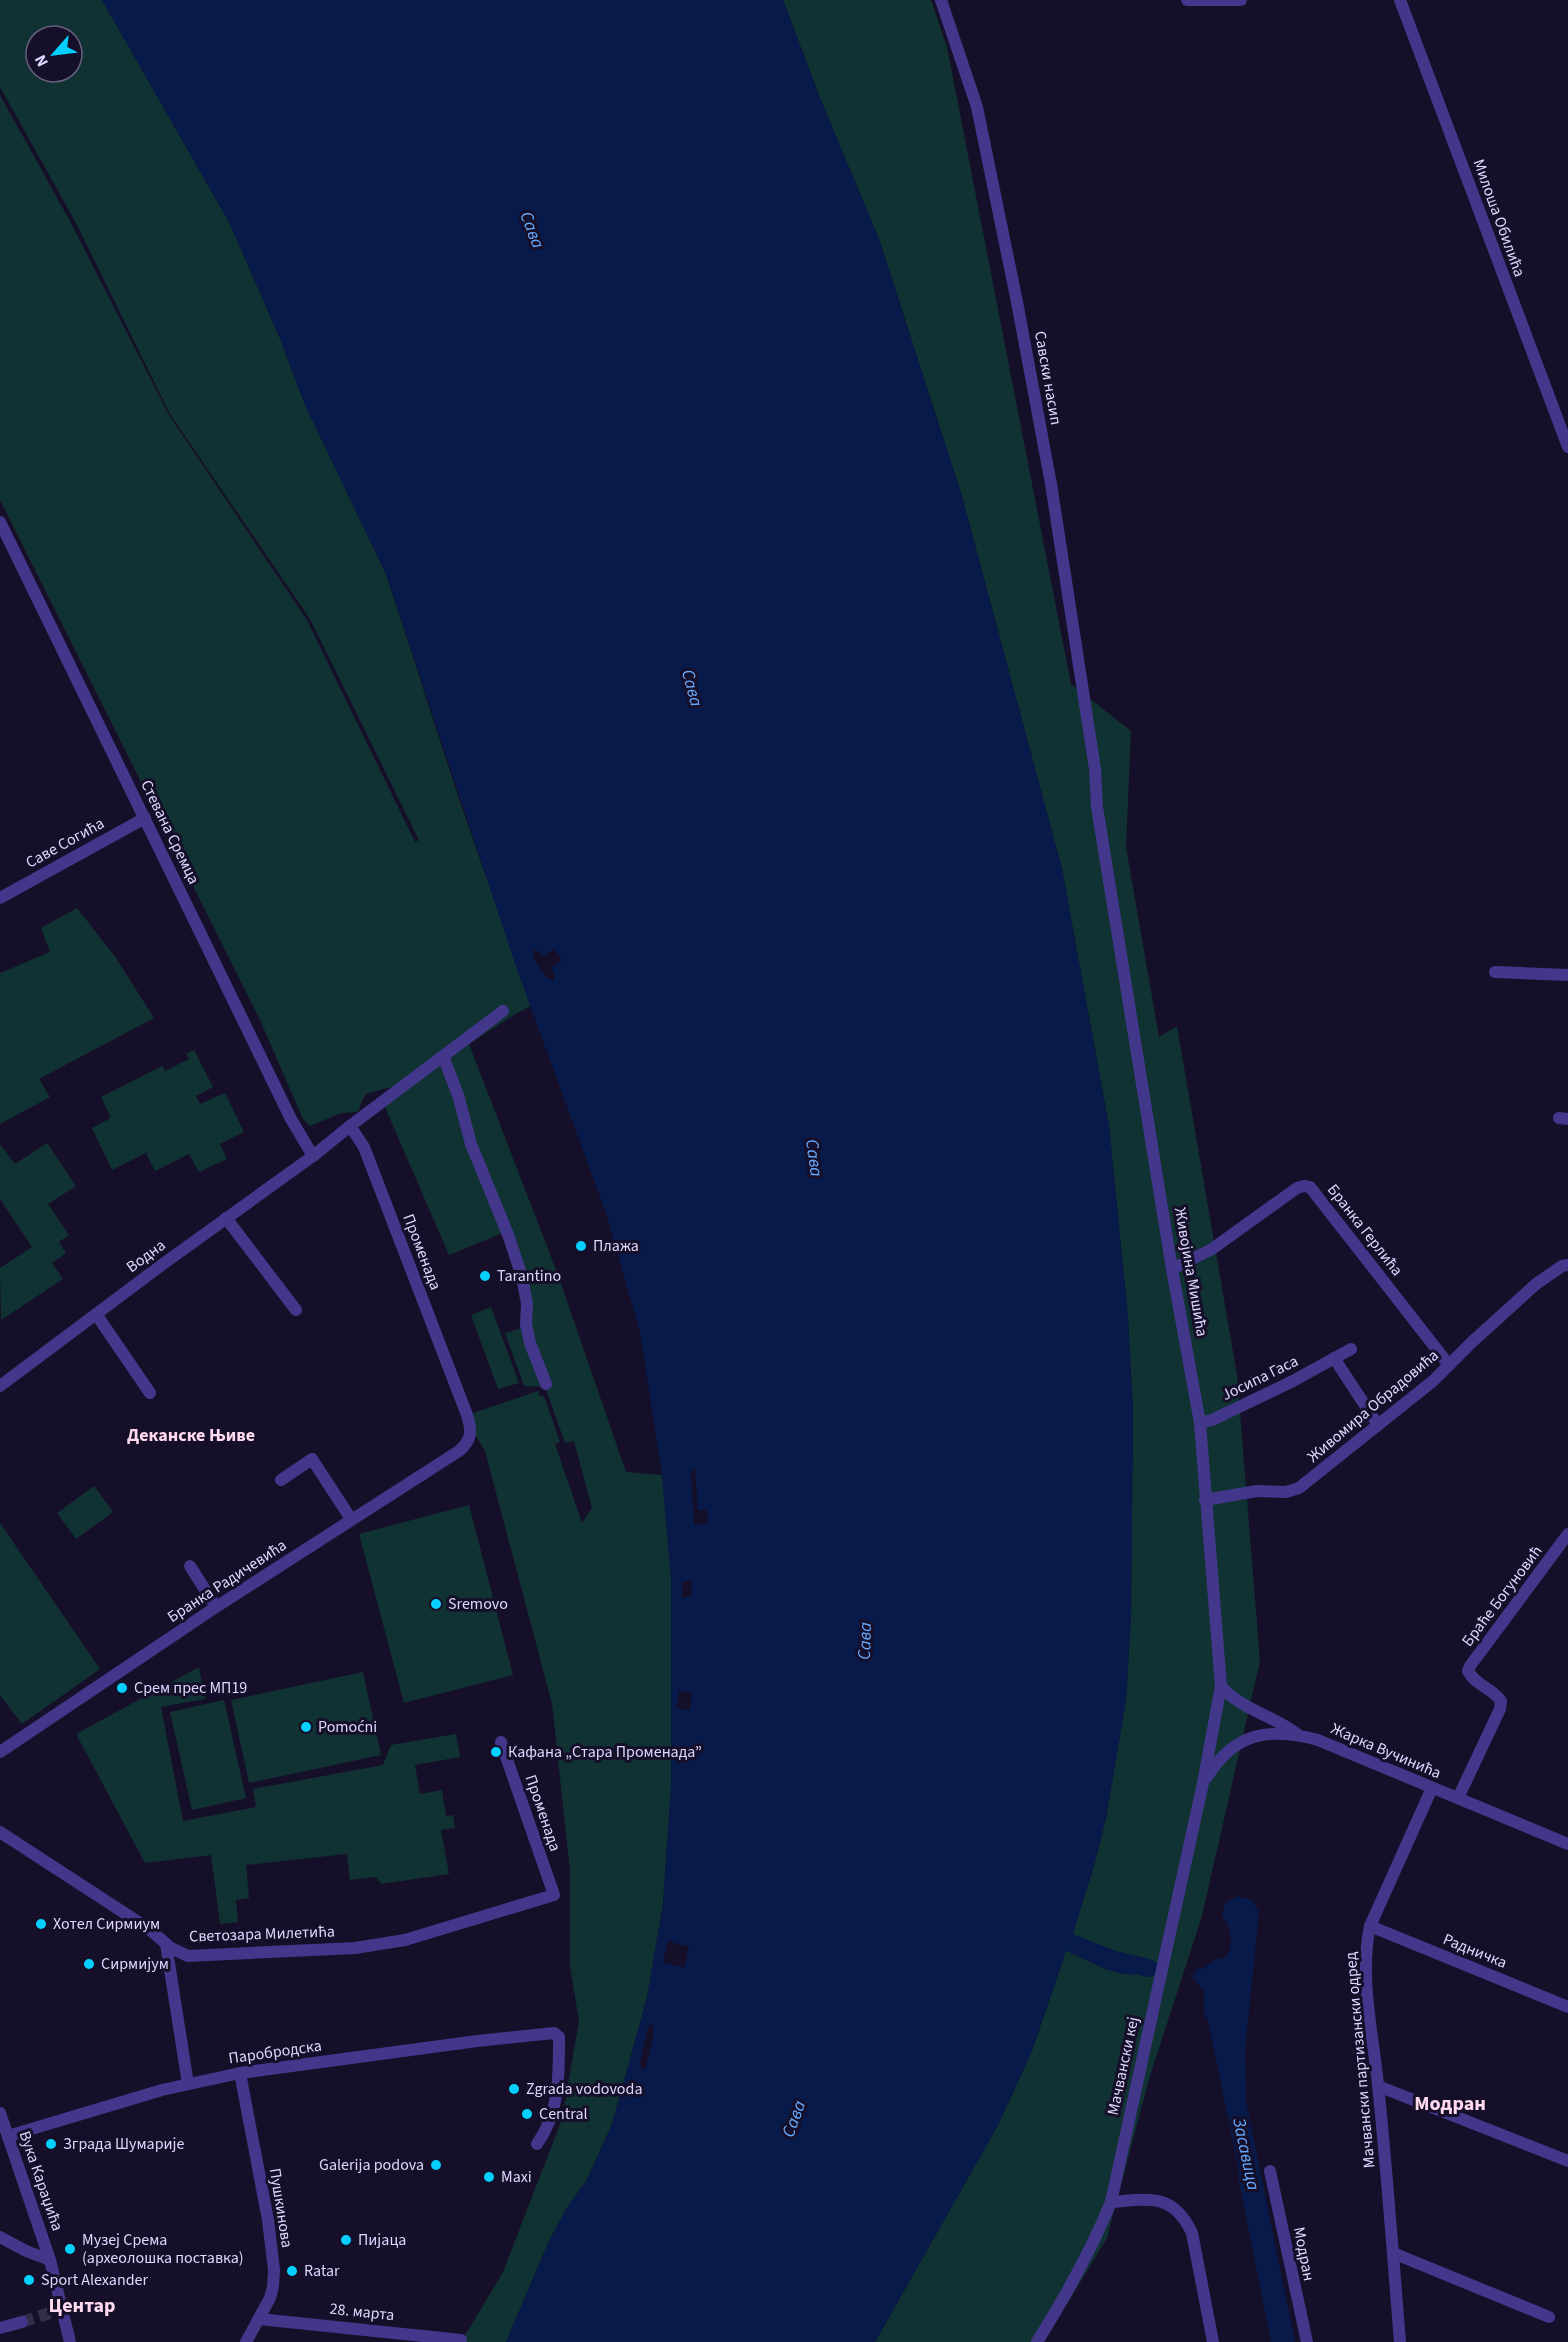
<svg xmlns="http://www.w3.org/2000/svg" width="1568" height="2342" viewBox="0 0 1568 2342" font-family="'Source Sans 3',sans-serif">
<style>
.green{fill:#113233;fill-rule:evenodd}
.water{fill:#081a49}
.pier{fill:#160f29}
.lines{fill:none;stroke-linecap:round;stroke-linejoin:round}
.river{stroke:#081a49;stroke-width:18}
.minor-tunnel{stroke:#342d49;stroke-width:12;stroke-dasharray:12 6;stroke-linecap:butt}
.minor{stroke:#42378a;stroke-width:12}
.poi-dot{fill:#03d0ff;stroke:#160f29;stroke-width:2}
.labels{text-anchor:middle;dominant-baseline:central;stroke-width:6;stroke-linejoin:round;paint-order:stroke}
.street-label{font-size:16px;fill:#dfd7ff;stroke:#160f29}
.poi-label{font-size:16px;fill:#dfd7ff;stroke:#160f29;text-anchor:start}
.water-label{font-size:18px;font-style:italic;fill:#65aaff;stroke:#160f29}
.neighbourhood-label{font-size:18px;font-weight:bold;fill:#ffd9ee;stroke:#160f29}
.quarter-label{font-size:20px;font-weight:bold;fill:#ffd9ee;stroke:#160f29}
</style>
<rect width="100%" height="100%" fill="#160f29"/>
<g class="green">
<path d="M0,0H102L229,222L279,336L305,405L386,574L459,799L531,1006L517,1013L469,1044L558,1275L626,1472L662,1475L671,1576V1786L663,1904L647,1998L612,2124L587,2180L568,2206L549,2241L506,2342H461L503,2272L562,2119L579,2021L570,1966V1870L552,1704L485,1451L467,1421V1415L538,1391L540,1397L544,1396L560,1442L555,1444L582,1523L592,1508L574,1441L565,1443L545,1387L524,1386L505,1333L519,1329L527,1296L505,1232L449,1255L384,1105L416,1080L366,1094L362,1101L358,1112L341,1113L310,1126L303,1119L260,1020L0,500V95L71,223L169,415L307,620L415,842L419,840L310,619L170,414L76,223L0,87ZM36,36H72V72H36Z"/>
<path d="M783,0H931L947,47L1071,684L1131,731L1126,847L1159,1037L1177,1026L1237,1375L1260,1661L1202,1916L1149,2079L1107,2238L1044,2342H875L998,2125L1032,2051L1066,1950L1107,1970L1138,1960L1072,1935L1095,1862L1106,1818L1126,1700L1131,1615L1133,1412L1128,1317L1109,1126L1062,869L961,493L879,239L820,98Z"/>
<path d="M77,908L116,958L154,1018L39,1079L50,1097L0,1124V973L50,952L41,928Z"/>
<path d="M194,1050L213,1087L196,1096L200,1104L225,1093L244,1132L220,1144L227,1159L199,1172L189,1154L155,1171L146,1153L112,1170L92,1128L111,1118L101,1097L162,1066L165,1071L189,1059L186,1054Z"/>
<path d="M47,1143L76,1186L48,1204L69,1235L59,1242L66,1253L52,1263L63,1279L1,1320L0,1268L32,1247L0,1199V1144L15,1164Z"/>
<path d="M491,1307L519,1383L498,1389L471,1315Z"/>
<path d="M94,1486L113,1512L76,1539L57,1513Z"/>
<path d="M469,1505L513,1675L404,1703L359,1534Z"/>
<path d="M0,1523L100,1669L22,1724L0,1695Z"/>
<path d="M199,1667L205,1699L161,1707L183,1821L256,1807L253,1789L383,1765L391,1745L456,1734L460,1757L415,1765L420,1794L442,1790L446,1816L453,1815L455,1828L441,1830L449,1874L381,1884L376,1877L350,1880L347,1854L246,1865L249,1898L236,1900L238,1922L220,1924L211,1855L145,1863L76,1734Z"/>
<path d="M363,1672L381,1755L249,1783L231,1700Z"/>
<path d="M224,1700L246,1798L192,1810L170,1712Z"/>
</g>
<g class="water">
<path d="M102,0H783L820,98L879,239L961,493L1062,869L1109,1126L1128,1317L1133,1412L1131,1615L1126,1700L1106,1818L1095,1862L1073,1934L1139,1960L1143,1968L1141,1973C1119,1981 1086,1958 1066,1951L1032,2051L998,2125L875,2342H506L549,2241L568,2206L587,2180L612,2124L647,1998L663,1904L671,1786V1577L662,1475L640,1332L607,1216L515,964L386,574L305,405L279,336L229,222Z"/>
<path d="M1238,1896L1252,1900L1259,1912L1245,2050L1246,2101L1295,2342H1271L1238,2177L1239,2171L1208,2021L1204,2013V1991L1192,1977L1197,1969H1202L1218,1958L1224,1959C1236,1947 1231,1928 1222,1915L1225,1903Z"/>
</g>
<g class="pier">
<path d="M555,949L562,961L551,968L554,973V981L546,977L533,957V951L536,950L544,956Z"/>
<path d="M695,1469L698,1510H707L708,1524L694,1525L691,1470Z"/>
<path d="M682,1581H692L691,1597H682Z"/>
<path d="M679,1691L692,1693L690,1710L677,1708Z"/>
<path d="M668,1941L689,1947L684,1968L663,1962Z"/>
<path d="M653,2024V2038L646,2067L642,2070L640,2063L648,2026Z"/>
</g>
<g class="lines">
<path class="river" d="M1119,1961L1149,1968"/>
<path class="minor-tunnel" d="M22,2322L50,2313"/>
<g class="minor">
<path d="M941,0L977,107L1017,302L1051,484L1095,769L1097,807L1172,1269L1200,1423L1221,1686L1203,1783L1111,2202C1091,2251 1065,2297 1037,2342"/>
<path d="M1187,0H1241"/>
<path d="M1400,0L1568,447"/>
<path d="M0,522L291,1119L313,1156"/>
<path d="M0,898L145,818"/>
<path d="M1495,972L1568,975"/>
<path d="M443,1056L458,1095L471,1144L509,1237L522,1277L527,1304L526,1324L530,1343L546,1384"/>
<path d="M1559,1118L1568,1119"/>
<path d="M350,1126L503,1011"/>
<path d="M226,1218L296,1310"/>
<path d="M1172,1269L1212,1249L1297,1188L1304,1186L1310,1187L1449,1365"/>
<path d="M96,1314L150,1393"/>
<path d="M1334,1358L1378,1425"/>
<path d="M0,1386L163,1264L313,1156L350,1126L364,1147L467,1415C472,1431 472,1440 459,1451L216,1607L0,1752"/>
<path d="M1200,1423L1212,1420L1293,1381L1351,1349"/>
<path d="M281,1480L312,1459L351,1519"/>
<path d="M1205,1500L1257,1491L1286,1492L1299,1488L1433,1381L1472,1342L1536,1284L1562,1266L1568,1265"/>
<path d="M190,1566L216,1607"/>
<path d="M1221,1686C1241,1710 1273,1715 1297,1734"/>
<path d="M1207,1777C1235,1732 1269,1727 1318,1740L1568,1844"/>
<path d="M1458,1798L1500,1709L1501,1701C1492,1688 1475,1685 1468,1671L1470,1666L1568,1534"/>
<path d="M0,1832L149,1929L171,1948L188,1956L355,1948L405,1940L554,1895L501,1742"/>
<path d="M1370,1926L1568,2007"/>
<path d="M166,1944L188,2084"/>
<path d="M240,2073L268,2220L274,2270L273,2287L270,2298L246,2342"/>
<path d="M1378,2086L1568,2161"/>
<path d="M0,2113L50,2260L70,2342"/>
<path d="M8,2136L162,2090L240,2073L477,2041L554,2033L559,2037C559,2075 560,2112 537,2144"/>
<path d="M1270,2171L1307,2342"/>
<path d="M1111,2202C1150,2199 1173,2193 1192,2233L1213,2342"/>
<path d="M0,2237L26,2251L50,2260"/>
<path d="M1393,2253L1549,2317"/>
<path d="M259,2319L461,2340"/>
<path d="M0,2328L22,2322"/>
<path d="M1400,2342C1393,2256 1387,2171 1378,2085C1373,2033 1359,1978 1370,1926L1432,1788"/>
</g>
</g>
<g class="poi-dot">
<circle cx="581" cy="1246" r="6"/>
<circle cx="485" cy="1276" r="6"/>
<circle cx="436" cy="1604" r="6"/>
<circle cx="122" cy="1688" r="6"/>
<circle cx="306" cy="1727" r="6"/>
<circle cx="496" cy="1752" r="6"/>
<circle cx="41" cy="1924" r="6"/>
<circle cx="89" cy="1964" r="6"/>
<circle cx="514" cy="2089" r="6"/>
<circle cx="527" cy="2114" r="6"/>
<circle cx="51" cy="2144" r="6"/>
<circle cx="436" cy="2165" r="6"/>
<circle cx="489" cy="2177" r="6"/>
<circle cx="346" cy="2240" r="6"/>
<circle cx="70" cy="2249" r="6"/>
<circle cx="292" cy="2271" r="6"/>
<circle cx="29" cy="2280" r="6"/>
</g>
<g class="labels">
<g class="street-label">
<text transform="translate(1499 218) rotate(70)">Милоша Обилића</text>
<text transform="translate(1048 378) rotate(80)">Савски насип</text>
<text transform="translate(170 832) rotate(64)">Стевана Сремца</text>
<text transform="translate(65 843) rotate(-29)">Саве Согића</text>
<text transform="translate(1365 1230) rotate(52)">Бранка Герлића</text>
<text transform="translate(422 1252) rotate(69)">Променада</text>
<text transform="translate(146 1256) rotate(-36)">Водна</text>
<text transform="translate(1191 1272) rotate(80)">Живојина Мишића</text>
<text transform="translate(1260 1378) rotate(-26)">Јосипа Гаса</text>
<text transform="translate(1373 1406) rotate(-40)">Живомира Обрадовића</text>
<text transform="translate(227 1581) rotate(-33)">Бранка Радичевића</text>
<text transform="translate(1502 1596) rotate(-53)">Браће Богуновић</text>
<text transform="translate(1386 1751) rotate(23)">Жарка Вучинића</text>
<text transform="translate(543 1813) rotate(71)">Променада</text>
<text transform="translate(262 1934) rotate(-2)">Светозара Милетића</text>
<text transform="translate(1475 1951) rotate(22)">Радничка</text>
<text transform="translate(275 2052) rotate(-8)">Паробродска</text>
<text transform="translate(1360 2060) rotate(-95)">Мачвански партизански одред</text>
<text transform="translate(1123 2066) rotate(-78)">Мачвански кеј</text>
<text transform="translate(41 2181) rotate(71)">Вука Караџића</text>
<text transform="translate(281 2208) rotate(81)">Пушкинова</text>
<text transform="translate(1304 2254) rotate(79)">Модран</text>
<text transform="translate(362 2312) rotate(6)">28. марта</text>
</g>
<g class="poi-label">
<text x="593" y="1246">Плажа</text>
<text x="497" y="1276">Tarantino</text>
<text x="448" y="1604">Sremovo</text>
<text x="134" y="1688">Срем прес МП19</text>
<text x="318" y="1727">Pomoćni</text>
<text x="508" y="1752">Кафана „Стара Променада”</text>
<text x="53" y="1924">Хотел Сирмиум</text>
<text x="101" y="1964">Сирмијум</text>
<text x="526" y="2089">Zgrada vodovoda</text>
<text x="539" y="2114">Central</text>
<text x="63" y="2144">Зграда Шумарије</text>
<text x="424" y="2165" text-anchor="end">Galerija podova</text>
<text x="501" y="2177">Maxi</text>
<text x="82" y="2240">Музеј Срема<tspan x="82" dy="18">(археолошка поставка)</tspan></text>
<text x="358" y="2240">Пијаца</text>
<text x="304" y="2271">Ratar</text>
<text x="41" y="2280">Sport Alexander</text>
</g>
<g class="water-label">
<text transform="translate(532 230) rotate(69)">Сава</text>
<text transform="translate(692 688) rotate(75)">Сава</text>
<text transform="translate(814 1158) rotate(82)">Сава</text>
<text transform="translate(865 1641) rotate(-88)">Сава</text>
<text transform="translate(794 2119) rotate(-70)">Сава</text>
<text transform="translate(1246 2154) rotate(78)">Засавица</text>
</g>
<g class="neighbourhood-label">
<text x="191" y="1435">Деканске Њиве</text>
</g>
<g class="quarter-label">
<text x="1450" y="2104">Модран</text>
<text x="82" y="2306">Центар</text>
</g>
</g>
<g transform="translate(54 54) rotate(242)"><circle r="28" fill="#160f29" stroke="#665f7f" stroke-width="1.5"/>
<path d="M0-4.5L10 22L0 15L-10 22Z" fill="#03d0ff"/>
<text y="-9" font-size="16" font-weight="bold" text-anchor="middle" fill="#dfd7ff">N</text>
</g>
</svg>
